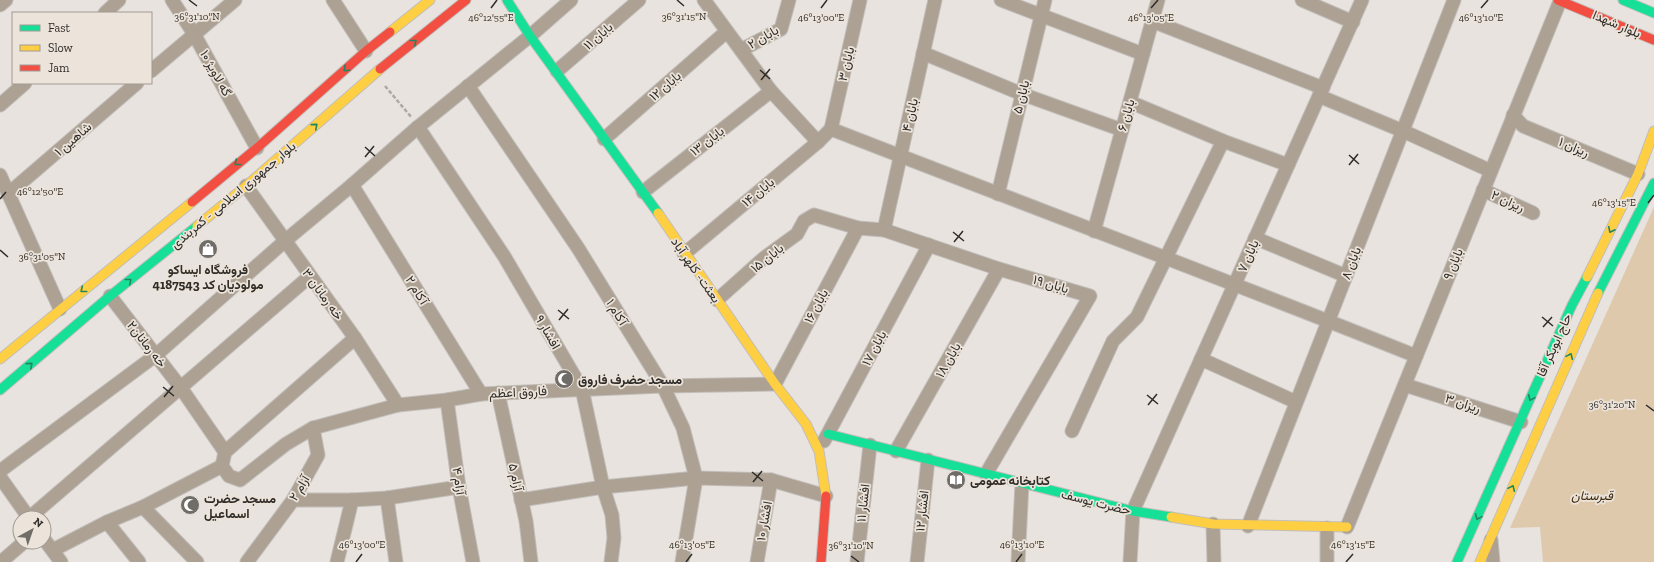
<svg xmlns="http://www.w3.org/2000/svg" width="1654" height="562" viewBox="0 0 1654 562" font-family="'Zilla Slab',Vazirmatn,serif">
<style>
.green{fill:#dec9ad}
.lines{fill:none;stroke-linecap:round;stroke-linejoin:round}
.street-casing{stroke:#c2bebb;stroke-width:15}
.fast-casing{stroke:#c2bebb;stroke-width:11}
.slow-casing{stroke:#c2bebb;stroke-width:11}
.jam-casing{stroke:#c2bebb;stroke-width:11}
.path{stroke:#b0a8a1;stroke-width:2.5;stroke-dasharray:4 2;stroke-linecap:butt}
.street{stroke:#aca193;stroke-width:13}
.fast{stroke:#16e098;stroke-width:9}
.slow{stroke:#ffcf43;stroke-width:9}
.jam{stroke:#f24e42;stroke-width:9}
.oneway{stroke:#228660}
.ticks{fill:none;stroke:#2f2c29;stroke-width:1.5}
.labels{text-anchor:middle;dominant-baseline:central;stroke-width:3.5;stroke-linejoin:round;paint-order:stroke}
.street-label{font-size:13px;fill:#2f2c29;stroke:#ece4da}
.poi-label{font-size:13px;font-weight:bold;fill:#2f2c29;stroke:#ece4da;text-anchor:start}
.park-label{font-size:13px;font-style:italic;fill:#3c280c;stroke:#ece4da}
.ticks-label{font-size:10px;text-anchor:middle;fill:#2f2c29;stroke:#ece4da;stroke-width:3.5;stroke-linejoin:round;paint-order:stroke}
</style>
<rect width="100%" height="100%" fill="#e8e3de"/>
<path class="green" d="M1654,207V562H1543L1540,527L1510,528Z"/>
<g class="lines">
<g class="street-casing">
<g id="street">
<path d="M172,0L194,34L257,148"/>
<path d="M333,0L366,51"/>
<path d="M704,0L771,91L818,142"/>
<path d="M1001,0L1143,54"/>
<path d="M1302,0L1353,22"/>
<path d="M0,5L6,0"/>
<path d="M105,13L119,0"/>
<path d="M1152,21L1323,88"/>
<path d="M741,50L781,29L789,0"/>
<path d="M923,53L1022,94L1122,130"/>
<path d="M151,71L235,0"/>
<path d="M557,71L639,0"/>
<path d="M468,86L578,248L663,386L683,428L696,478L682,562"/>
<path d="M1319,96L1403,131L1491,171"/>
<path d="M1130,102L1223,141L1288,165"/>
<path d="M0,105L25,83"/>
<path d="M1513,115L1523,126L1638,174"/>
<path d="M418,127L504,256L582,389L603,487L612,515L614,538L611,562"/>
<path d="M831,129C1026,205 1222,278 1416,356"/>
<path d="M831,129L860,0"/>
<path d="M604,139L726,32"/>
<path d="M0,175L60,309"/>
<path d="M352,185L481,394"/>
<path d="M246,186L355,338L398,405"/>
<path d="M1483,190L1533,213"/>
<path d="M643,192L771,91"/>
<path d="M8,194L137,83"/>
<path d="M998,194L1045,0"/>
<path d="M884,230L935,0"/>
<path d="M1094,231L1158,0"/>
<path d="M1255,238L1346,276"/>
<path d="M684,254L818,142L831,129"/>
<path d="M110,296L181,388L225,452"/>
<path d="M717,300L764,258L797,234L804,221L814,215L858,228L884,230L999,269L1090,296L986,474"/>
<path d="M355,338L225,452L222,466L229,476L240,480L286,444L313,428L398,405L447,400L481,394L663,386L775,384L858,228"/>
<path d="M1201,359L1296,402"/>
<path d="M1405,385L1521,422"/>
<path d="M498,393L526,521L531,562"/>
<path d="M447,400L459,487L473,562"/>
<path d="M1072,431L1113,341L1137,317L1223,141"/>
<path d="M824,441L929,245"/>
<path d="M896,451L999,269"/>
<path d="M0,471L156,355L286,240L352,185L418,127L530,36L571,0"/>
<path d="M0,477L29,518"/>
<path d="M387,498L396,562"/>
<path d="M293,500H352L387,498L459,487"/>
<path d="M521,500L603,487L696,478L771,480L826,496"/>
<path d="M143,507L197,562"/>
<path d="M29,518L309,277"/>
<path d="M107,522L139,562"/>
<path d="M1213,524L1214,562"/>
<path d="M1248,526L1454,0"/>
<path d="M1347,527L1560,1"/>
<path d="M1327,528V562"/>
<path d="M44,539L61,562"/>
<path d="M1491,540L1493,562"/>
<path d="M53,550L107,522L143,507L222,466"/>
<path d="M1,562L24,542"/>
<path d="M247,562L293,500L318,455L313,428"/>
<path d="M337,562L352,500"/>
<path d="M757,562L771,480"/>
<path d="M857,562L870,445"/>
<path d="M917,562L928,460"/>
<path d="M1018,562L1022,483"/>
<path d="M1130,562L1133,511L1362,0"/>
</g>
</g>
<g class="fast-casing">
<g id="fast">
<path d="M507,0L530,36L658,213"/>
<path d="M1623,0L1654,13"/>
<path d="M1598,293L1654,183"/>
<path d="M0,390L110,296L197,226"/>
<path d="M828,434L1133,511L1171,517"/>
<path d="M1457,562L1572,305L1587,277"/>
</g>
</g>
<g class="slow-casing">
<g id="slow">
<path d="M390,32L430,0"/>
<path d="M658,213L775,384L806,424L819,451L826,496"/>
<path d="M197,226L246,186L380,69"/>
<path d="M1587,277L1638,174L1654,131"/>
<path d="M0,359L192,202"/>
<path d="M1171,517L1213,524L1347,527"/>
<path d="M1480,562L1598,293"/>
</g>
</g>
<g class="jam-casing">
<g id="jam">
<path d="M1558,0L1654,40"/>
<path d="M380,69L466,0"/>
<path d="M192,202L257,148L366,51L390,32"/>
<path d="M821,562L826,496"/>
</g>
</g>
<path class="path" d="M385,86L412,118"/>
<use href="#street" class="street"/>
<use href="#fast" class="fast"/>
<use href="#slow" class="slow"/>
<use href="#jam" class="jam"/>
</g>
<defs><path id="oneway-chevron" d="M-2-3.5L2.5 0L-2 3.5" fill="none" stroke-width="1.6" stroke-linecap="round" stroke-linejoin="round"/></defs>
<g class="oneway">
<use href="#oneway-chevron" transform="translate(414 42) rotate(-39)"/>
<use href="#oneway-chevron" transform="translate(346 69) rotate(138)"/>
<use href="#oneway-chevron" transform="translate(315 126) rotate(-41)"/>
<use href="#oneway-chevron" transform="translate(237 163) rotate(141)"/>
<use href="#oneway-chevron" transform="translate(1611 230) rotate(116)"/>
<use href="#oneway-chevron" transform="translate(129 281) rotate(-39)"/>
<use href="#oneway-chevron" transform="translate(83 290) rotate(141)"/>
<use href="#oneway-chevron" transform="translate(1570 356) rotate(-66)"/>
<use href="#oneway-chevron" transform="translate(30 365) rotate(-41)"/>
<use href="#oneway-chevron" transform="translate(1531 398) rotate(114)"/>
<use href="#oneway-chevron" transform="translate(1512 488) rotate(-66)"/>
<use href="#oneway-chevron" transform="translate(1478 517) rotate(114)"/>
</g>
<path class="ticks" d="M189,0L197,6M677,0L684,6M491,8L497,0M821,8L827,0M1151,8L1158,0M1481,8L1488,0M760,70L770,79M761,80L770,69M365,147L375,156M1349,155L1359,164M365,157L374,146M1349,165L1358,154M0,199L6,192M1648,203L1654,195M953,232L964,241M954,242L963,231M0,250L8,257M558,310L569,319M1542,317L1553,326M559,320L568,309M1543,327L1552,317M163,387L174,396M1147,395L1158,404M164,397L173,386M1148,405L1157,394M1646,405L1654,411M752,472L763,481M753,482L762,471M851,556L859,562M356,562L362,554M686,562L692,554M1016,562L1022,554M1346,562L1353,554"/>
<defs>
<g id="shop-disc" transform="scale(1)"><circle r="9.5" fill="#706c68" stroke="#ece4da"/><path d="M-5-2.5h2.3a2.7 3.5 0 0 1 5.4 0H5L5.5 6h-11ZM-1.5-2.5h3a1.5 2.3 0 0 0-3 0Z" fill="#fff"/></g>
<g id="mosque-disc" transform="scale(1)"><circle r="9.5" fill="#706c68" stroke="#ece4da"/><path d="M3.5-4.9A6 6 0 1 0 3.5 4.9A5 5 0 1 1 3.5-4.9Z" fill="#fff"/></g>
<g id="library-disc" transform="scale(1)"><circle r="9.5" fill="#706c68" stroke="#ece4da"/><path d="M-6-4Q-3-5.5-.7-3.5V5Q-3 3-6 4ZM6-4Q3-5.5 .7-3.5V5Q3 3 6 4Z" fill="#fff"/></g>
</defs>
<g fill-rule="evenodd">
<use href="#shop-disc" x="208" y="249"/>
<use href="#mosque-disc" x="564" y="379"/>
<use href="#library-disc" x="956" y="480"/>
<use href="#mosque-disc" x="190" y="505"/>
</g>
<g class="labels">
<g class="street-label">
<text transform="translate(1617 24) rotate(23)">بلوار شهدا</text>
<text transform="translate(598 36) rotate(-41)">بابان ۱۱</text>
<text transform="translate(763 37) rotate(-30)">بابان ۲</text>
<text transform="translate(846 64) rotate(-77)">بابان ۳</text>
<text transform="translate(216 73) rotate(61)">گه لاویژ ۱۰</text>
<text transform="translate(665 86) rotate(-41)">بابان ۱۲</text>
<text transform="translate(1021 97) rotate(-76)">بابان ۵</text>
<text transform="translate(910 115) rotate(-77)">بابان ۴</text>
<text transform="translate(1126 115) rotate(-74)">بابان ۶</text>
<text transform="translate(73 139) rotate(-41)">شاهین ۱</text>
<text transform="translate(707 141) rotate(-38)">بابان ۱۳</text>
<text transform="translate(1574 147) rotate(23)">ریزان ۱</text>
<text transform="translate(758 192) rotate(-40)">بابان ۱۴</text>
<text transform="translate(233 195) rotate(-40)">بلوار جمهوری اسلامی - کمربندی</text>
<text transform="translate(1508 201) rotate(24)">ریزان ۲</text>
<text transform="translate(1248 256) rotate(-66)">بابان ۷</text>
<text transform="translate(767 258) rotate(-39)">بابان ۱۵</text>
<text transform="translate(1351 263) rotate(-69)">بابان ۸</text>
<text transform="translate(1453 264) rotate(-68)">بابان ۹</text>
<text transform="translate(696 270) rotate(55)">بعثت- کلهر آباد</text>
<text transform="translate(1051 284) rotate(16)">بابان ۱۹</text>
<text transform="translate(417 290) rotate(58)">آکام ۲</text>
<text transform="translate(323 294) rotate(54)">خه رمانان ۳</text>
<text transform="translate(816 306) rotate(-62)">بابان ۱۶</text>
<text transform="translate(617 312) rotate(58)">آکام ۱</text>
<text transform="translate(548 332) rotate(60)">افشار ۹</text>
<text transform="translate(147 344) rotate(52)">خه رمانان۲</text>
<text transform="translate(1554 345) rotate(-66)">حاج ابوبکر آقا</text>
<text transform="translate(874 348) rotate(-62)">بابان ۱۷</text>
<text transform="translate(948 360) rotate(-61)">بابان ۱۸</text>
<text transform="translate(518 392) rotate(-3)">فاروق اعظم</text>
<text transform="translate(1463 403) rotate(18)">۳ ریزان</text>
<text transform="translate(516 477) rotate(77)">آرام ۵</text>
<text transform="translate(459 481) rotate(81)">آرام ۴</text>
<text transform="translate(299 488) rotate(-59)">آرام ۲</text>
<text transform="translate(1096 502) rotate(14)">حضرت یوسف</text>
<text transform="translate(863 503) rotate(-84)">افشار ۱۱</text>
<text transform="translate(922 511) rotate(-84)">افشار ۱۲</text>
<text transform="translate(764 521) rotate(-80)">افشار ۱۰</text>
</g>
<g class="poi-label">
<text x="208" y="269" text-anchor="middle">فروشگاە ایساکو<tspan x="208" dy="15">مولودیان کد 4187543</tspan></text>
<text x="578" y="379">مسجد حضرف فاروق</text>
<text x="970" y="480">کتابخانه عمومی</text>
<text x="204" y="498">مسجد حضرت<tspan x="204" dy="15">اسماعیل</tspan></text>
</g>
<g class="park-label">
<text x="1592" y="495">قبرستان</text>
</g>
</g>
<g class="ticks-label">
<text x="197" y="20">36°31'10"N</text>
<text x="684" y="20">36°31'15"N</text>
<text x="491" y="21">46°12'55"E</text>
<text x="821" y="21">46°13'00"E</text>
<text x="1151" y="21">46°13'05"E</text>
<text x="1481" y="21">46°13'10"E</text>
<text x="40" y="195">46°12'50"E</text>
<text x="1614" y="206">46°13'15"E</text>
<text x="42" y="260">36°31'05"N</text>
<text x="1612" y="408">36°31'20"N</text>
<text x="362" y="548">46°13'00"E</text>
<text x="692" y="548">46°13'05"E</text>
<text x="1022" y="548">46°13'10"E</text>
<text x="1353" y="548">46°13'15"E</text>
<text x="851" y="549">36°31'10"N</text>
</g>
<rect x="12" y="12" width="140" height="72" fill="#ece4da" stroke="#a09a93"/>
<rect x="20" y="25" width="20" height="6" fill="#16e098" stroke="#a09a93"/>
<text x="48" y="32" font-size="12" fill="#2f2c29">Fast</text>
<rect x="20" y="45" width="20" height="6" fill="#ffcf43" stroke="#a09a93"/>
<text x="48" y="52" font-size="12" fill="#2f2c29">Slow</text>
<rect x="20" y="65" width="20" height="6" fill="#f24e42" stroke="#a09a93"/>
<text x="48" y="72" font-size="12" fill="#2f2c29">Jam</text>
<g transform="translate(32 530) rotate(40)"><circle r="19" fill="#ece4da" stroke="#a09a93"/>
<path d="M0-3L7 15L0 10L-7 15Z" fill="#706c68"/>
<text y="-6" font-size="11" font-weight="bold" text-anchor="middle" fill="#2f2c29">N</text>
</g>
</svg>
